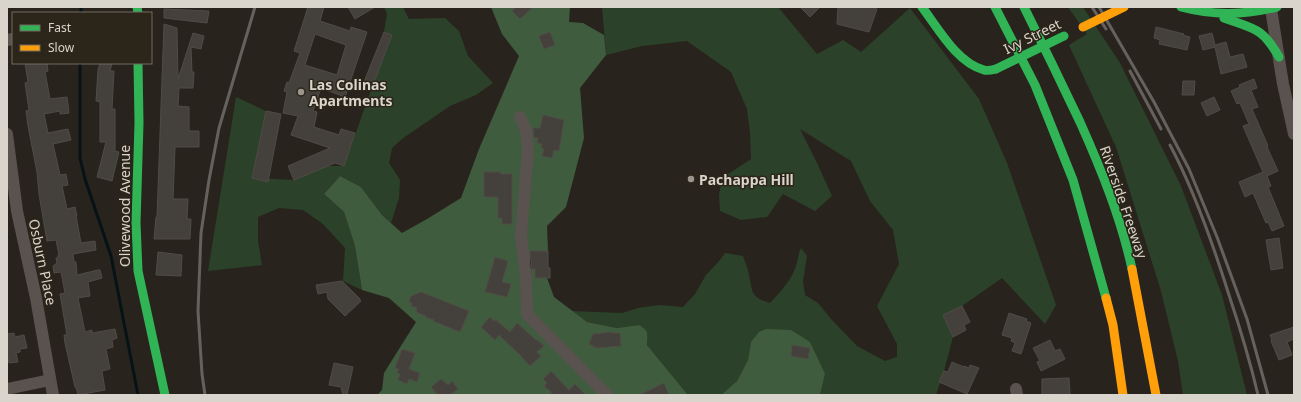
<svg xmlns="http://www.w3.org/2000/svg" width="1301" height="402" viewBox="0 0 1301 402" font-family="'Noto Sans',sans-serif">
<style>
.green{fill:#2b4129}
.forest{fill:#405c3e}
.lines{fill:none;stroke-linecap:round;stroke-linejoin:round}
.stream{stroke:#051317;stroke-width:3}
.building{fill:#44403b;stroke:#504b46;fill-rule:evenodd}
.street{stroke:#59524f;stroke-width:12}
.fast{stroke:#30b455;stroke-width:9}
.slow{stroke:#ff9f0a;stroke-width:9}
.rail{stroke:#67615e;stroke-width:3}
.fast-bridge{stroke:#30b455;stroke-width:9}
.slow-bridge{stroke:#ff9f0a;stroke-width:9}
.poi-dot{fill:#9b968f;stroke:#2c2519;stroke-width:1.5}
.labels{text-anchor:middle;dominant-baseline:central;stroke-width:3;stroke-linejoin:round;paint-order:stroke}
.street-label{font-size:14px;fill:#d9d4cc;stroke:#2c2519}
.poi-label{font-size:14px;font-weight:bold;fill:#d9d4cc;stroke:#2c2519;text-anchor:start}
</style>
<rect width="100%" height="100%" fill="#28241d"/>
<g class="green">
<path d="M384,7H403L409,19L445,18L459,31L468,56L493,83L476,95L450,106L402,139L392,148L389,163L400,180L399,198L391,223L382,215L361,187L340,176L324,194L344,212L355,246L362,290L343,281L345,248L323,224L303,210L279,208L258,217V241L262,265L208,271L236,97L266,111L252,178L294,180L326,166H344L371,90L392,35L384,32L387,14Z"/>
<path d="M602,7H778L817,54L843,40L861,52L910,8L979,99L1007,163L1056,305L1045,324L1002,278L962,306L943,315L953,337L944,371L936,395H820L825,374L751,342L748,360L737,381L721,395H688L647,345L648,335L639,325L617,328L587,322L571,311L622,313L638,308L659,305L683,307L695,294L706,275L720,260L725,253L743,256C745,262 748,268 749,275C753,292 750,297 770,303C780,292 791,281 796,266C798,260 798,254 801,248L807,256L803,281L805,295L818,303L832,320L857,346L885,361L897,357V344L877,306L899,264L893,230L870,201L851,161L800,129L818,165L832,196L815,211L783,194L767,217L741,220L720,211L719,195L722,178L751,159L750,133L747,109L731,72L687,41L642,46L606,55Z"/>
<path d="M1068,7H1083L1120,63L1181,186L1222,295L1247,395H1183L1178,361L1161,291L1116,147L1069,45L1087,34Z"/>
</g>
<g class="forest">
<path d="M491,7H570L569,22L583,23L604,35L606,55L580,88L584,138L566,207L547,226L548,251H530V269H535L547,278L554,297L587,322L617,328L639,325C649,331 648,334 647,345L688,395H377L382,390L384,373L416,322L389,298L362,290L355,246L344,212L324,194L340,176L361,187L382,215L402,233L427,219L461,198L479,149L519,56L502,34Z"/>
<path d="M766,329L791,330L810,342L825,374L820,395H721L737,381L748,360L751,342L759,332Z"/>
</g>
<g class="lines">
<g class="stream">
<path d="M81,12V7"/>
<path d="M80,63V158L85,179L111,256L138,395"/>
</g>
</g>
<g class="building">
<path d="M308,7H324L320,21L350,31L351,27L367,32L345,97L321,88L313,111L317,112L314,127L339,135L341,129L355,133L344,166L335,163L294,180L288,166L330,148L291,135L298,116L283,113L287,92L284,91L287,82L289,83L300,53L294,51ZM315,34L346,45L337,75L305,65Z"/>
<path d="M348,7H375L355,19Z"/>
<path d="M516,7H533L520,19L512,11Z"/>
<path d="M800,7H820L810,17Z"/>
<path d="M838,7H872L877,9L869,32L837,24Z"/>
<path d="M164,9L209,11L207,23L164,18Z"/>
<path d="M164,24L177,28L178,79L193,33L204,36L201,49L191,47L192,72H194L193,88H179L178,106L189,107V131H199V147H175L173,199H188L187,219H191L190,239H154L156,217H157Z"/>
<path d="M1156,27L1184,34L1183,35L1190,37L1187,50L1159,44L1160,40L1154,38Z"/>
<path d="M384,32L392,35L371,90L362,87Z"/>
<path d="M550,32L555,45L544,49L539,36Z"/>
<path d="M1212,33L1215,45L1226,42L1230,57L1243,54L1247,67L1221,74L1215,47L1203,50L1199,36Z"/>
<path d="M25,63H47L48,71L45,72L50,99L67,97L69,113L60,114V111L44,114L48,133L68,129L71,140L53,144L60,175L66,174L68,185L62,186L67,209L75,207L77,216H76L81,243L95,241L96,250L73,254L74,262H76L77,275L98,270H100L102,278L88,282L90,296L78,298L85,332L92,330V333L115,329L117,338L112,340L113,347L106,349L110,369L102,371L105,390L78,395L76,387H75L65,343L64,335H67L60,294L65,293L61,272L54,273L53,266L57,263L56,258H58V255H59L56,240L47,241L39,194L37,172L28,126L26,111L29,110L25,83L28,82Z"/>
<path d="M100,63H112L110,71H114L112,109H115V151L119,152L112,181L97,177L106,142H100V102L96,101L98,70Z"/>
<path d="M1254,79L1257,88L1251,90L1258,107L1252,109L1268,146L1267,147L1278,171L1267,176L1271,186L1268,187L1284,226L1272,231L1268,222L1266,223L1253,193L1245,197L1239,182L1263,172L1243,126L1249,124L1240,103L1237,104L1231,91L1240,87L1239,85Z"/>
<path d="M1183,81H1195L1194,95H1182Z"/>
<path d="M1214,97L1220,110L1207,116L1201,103Z"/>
<path d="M266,111L281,114L268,182L252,178Z"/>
<path d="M543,115L564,120L559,151L554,150L552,158L542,156L544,149L541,148L542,144L537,143L538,138H534L533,128H540Z"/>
<path d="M484,172H500L501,174H512V224H502V218H498V197H484Z"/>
<path d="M1279,238L1283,268L1271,270L1266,240Z"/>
<path d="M530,251H548V268H550V278H535V269H532Z"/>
<path d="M158,252L182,255L181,276L156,275Z"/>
<path d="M495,257L508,261L502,282L511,284L507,297L485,292Z"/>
<path d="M342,281L360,299V300L361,301L345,316L328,299L327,292L318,294L316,285Z"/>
<path d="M421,292L469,311L460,332L433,321L434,320L425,317L426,316L416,312L417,308L411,306L412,303L409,302L411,296Z"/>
<path d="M962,306L970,322L964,325L966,330L953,337L943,315Z"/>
<path d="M1009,313L1027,319L1026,321L1031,323L1021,354L1012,351L1015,343L1011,341L1012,338L1002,335Z"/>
<path d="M490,317L494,321L496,320L510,332L517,323L536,340H537L544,346L537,352L541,356L530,366L519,354L499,335L495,340L481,327Z"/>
<path d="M1294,327V339L1287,342L1292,355L1279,360L1271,341L1272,340L1270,335Z"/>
<path d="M611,332L612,333H620L621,346L597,348L589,344L593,334Z"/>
<path d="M14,333L15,337L24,335L27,348L20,349V352L16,353L18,362L9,363L7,355V334Z"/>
<path d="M1050,340L1055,351L1060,349L1065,359L1041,371L1037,362L1040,361L1033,348Z"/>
<path d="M792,345L810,348L808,359L791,356Z"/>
<path d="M402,349L415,353L409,369L420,373L417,382L409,379L407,384L398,380L400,374L397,373L399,369L395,368Z"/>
<path d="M952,362L964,367V366L969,368L970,365L979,368L967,394L939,382L944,371L948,372Z"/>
<path d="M334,363L353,367L347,395H343L341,387L329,385Z"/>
<path d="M551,371L569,390L575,384L586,395H551V392L544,386L547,383L543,379Z"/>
<path d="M1069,378L1070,394L1042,395V379Z"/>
<path d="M441,379L448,385L452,381L458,389L450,395H438L431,387Z"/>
<path d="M664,383L669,395H639Z"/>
</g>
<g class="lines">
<g class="street">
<path d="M1271,9L1283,84L1294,134"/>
<path d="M7,40L13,39"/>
<path d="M520,117L526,130L528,150L521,234L526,279L527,314L607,395"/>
<path d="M7,134L17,211L36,298L53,395"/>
<path d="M7,389L50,380"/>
<path d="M1016,389L1017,395"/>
</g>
<g class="fast">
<path d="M137,7L138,13"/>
<path d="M922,7C938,28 957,63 984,70C987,71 992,70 996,69"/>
<path d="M995,7L1035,85L1073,180L1106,298"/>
<path d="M1024,7C1043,45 1062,84 1080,122C1101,169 1121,218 1132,269"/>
<path d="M1181,7C1215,16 1243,15 1277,7"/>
<path d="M1224,18C1254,29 1262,27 1279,57"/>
<path d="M138,63L139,123L136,223L138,271L165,395"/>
</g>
<g class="slow">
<path d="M1132,269L1156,395"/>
<path d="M1106,298L1113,325L1123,395"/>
</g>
<g class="rail">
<path d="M1092,7L1106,29"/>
<path d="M1099,7L1154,102L1189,169L1217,237L1247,319L1268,395"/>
<path d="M1130,71L1161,129"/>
<path d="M1170,145C1195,192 1213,244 1229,295C1240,328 1250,361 1258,395"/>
<path d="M205,395L202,374L198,311L201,233L209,180L219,128L255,7"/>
</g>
<path class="fast-bridge" d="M996,69L1064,36"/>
<path class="slow-bridge" d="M1083,27L1124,7"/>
</g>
<g class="poi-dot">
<circle cx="301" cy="92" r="4"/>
<circle cx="691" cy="179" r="4"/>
</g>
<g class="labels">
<g class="street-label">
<text transform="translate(1032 36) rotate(-26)">Ivy Street</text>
<text transform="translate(1124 202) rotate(71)">Riverside Freeway</text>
<text transform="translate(124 206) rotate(-90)">Olivewood Avenue</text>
<text transform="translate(43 262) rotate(78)">Osburn Place</text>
</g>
<g class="poi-label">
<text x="309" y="84">Las Colinas<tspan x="309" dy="16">Apartments</tspan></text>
<text x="699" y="179">Pachappa Hill</text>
</g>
</g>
<rect width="1301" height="402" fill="none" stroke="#d9d4cc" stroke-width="16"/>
<rect x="12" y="12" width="140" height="52" fill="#2c2519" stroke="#716b61"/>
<rect x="20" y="25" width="20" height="6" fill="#30b455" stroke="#716b61"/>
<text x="48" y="32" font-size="12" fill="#d9d4cc">Fast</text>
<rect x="20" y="45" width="20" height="6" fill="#ff9f0a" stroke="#716b61"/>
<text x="48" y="52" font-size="12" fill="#d9d4cc">Slow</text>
</svg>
